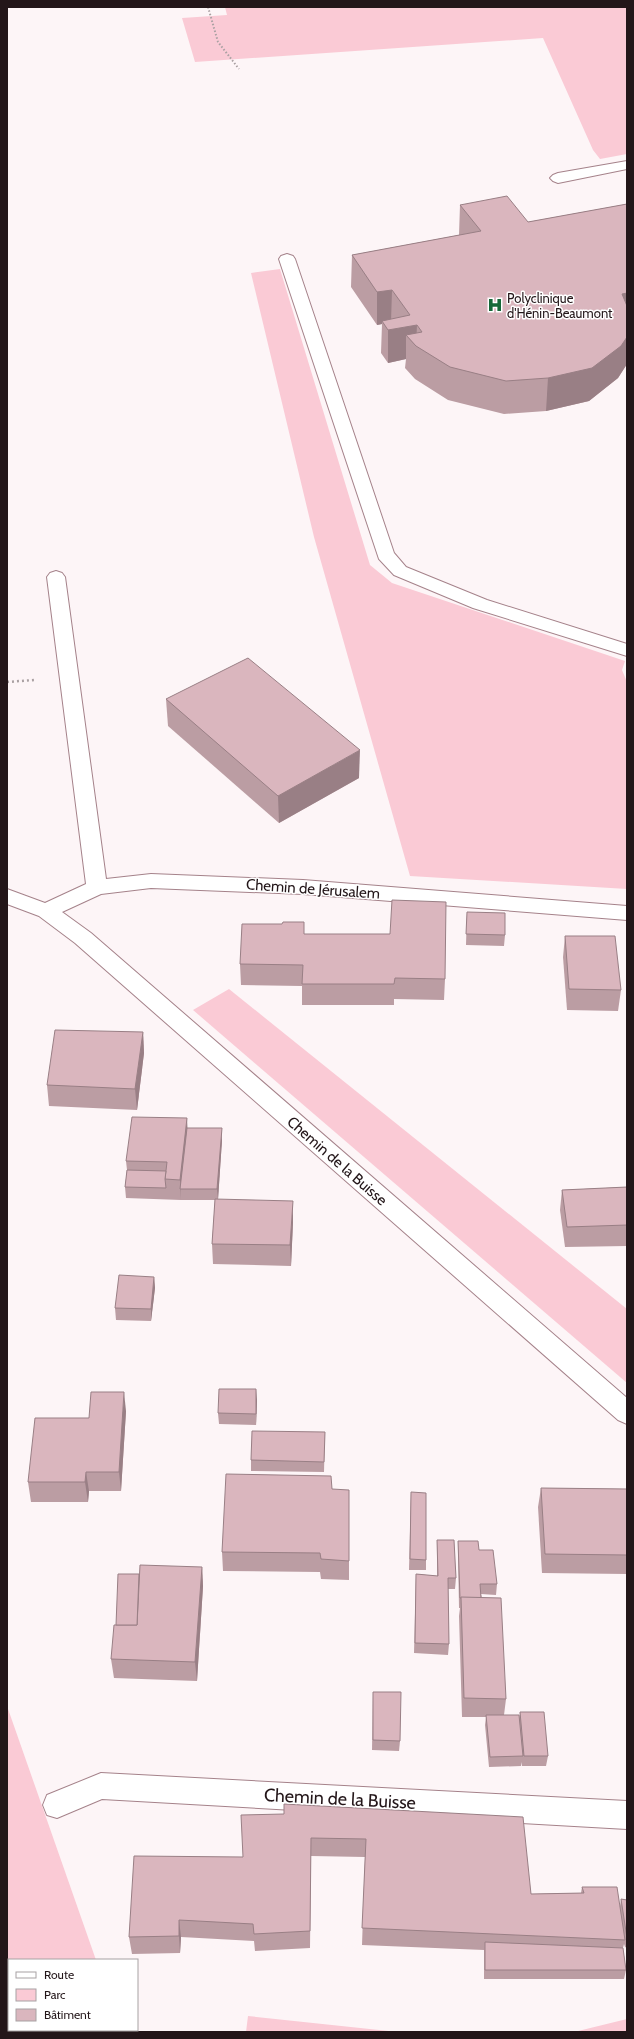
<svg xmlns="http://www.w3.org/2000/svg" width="634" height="2039" viewBox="0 0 634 2039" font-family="Cabin,sans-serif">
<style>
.green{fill:#facad5}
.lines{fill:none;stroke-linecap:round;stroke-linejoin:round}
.minor-casing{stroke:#a5828a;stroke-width:2}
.path-far1{stroke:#aaa1a3;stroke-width:2;stroke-dasharray:1.5 2;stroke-linecap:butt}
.path{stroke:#aaa1a3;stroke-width:2.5;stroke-dasharray:2 3;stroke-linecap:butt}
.minor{fill:#fff;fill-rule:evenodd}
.wall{fill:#bb9da3}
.shaded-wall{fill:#997f85}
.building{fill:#dab6be;stroke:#997f85}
.labels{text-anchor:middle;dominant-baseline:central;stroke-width:3;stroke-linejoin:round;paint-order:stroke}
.far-poi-label{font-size:13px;fill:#231619;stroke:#fff;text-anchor:start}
.street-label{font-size:15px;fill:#231619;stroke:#fff}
.near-street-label{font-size:18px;fill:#231619;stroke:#fff}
</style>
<rect width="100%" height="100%" fill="#fdf5f7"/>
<g class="green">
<path d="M225,7H627V154L600,159L593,150L543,38L195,62L182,18L227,15Z"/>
<path d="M280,269L370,565L392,583L625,661L622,670L627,682V889L410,876L314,537L251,273Z"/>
<path d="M229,989L627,1309V1383L193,1010Z"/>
<path d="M7,1706L96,1960H9V2030H120L121,2032H7Z"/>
<path d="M248,2016L398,2032H246Z"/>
<path d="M627,2019V2032H574Z"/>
</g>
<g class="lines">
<g class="minor-casing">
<g id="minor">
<path d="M627,161V169L558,183L553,181L550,178L553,175L558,173Z"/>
<path d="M287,254L293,256L295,259L394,553L406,567L487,600L627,644V656L473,608L394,575L379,559L279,259L281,256Z"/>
<path d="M56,571L62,573L65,577L106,879L151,874L303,880L627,906V920L303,894L151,888L101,894L62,912L91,933L627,1398V1424L618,1420L75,943L39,916L7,904V889L45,903L86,884L47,577L50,573Z"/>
<path d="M101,1773L627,1801V1829L102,1799L57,1818L47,1815L43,1805L47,1795Z"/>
</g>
</g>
<path class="path-far1" d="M208,7L218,42L239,69"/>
<path class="path" d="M7,682L34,680"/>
<use href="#minor" class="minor"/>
</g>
<g class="wall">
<path d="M627,204V364L618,378L589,401L546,411L504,414L448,400L415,379L405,368L406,359L388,363L381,353L382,324L377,325L351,287L352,255L459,235L460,205L528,222Z"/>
<path d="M166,699L359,778L279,823L168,726Z"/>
<path d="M467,912L505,935L504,946L466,945Z"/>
<path d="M304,922V934L445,979L444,1000L394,999V1005H302V986L241,985L240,964L282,924Z"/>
<path d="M565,936L621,990L618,1011L567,1010L563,957Z"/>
<path d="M143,1032L144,1053L137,1110L49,1106L47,1085Z"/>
<path d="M187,1118V1128L222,1140L218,1199L293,1222L291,1266L213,1264L212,1244L215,1200H181L126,1198L125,1187L127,1170L126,1161Z"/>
<path d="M627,1187V1246L565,1247L560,1210L562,1190Z"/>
<path d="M154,1277L155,1288L151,1321L116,1320L115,1308Z"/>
<path d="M257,1400L256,1425L219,1424L218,1413Z"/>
<path d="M126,1411L121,1491H89L88,1502H31L28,1482L89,1418Z"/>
<path d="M325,1432L324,1472L251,1471V1460Z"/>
<path d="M541,1488L627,1489V1574L542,1573L538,1507Z"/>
<path d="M332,1489L349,1561V1580L321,1579L320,1572L223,1571L222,1552Z"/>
<path d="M411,1492L426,1560V1570H409Z"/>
<path d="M437,1540L456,1578L455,1589H448L449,1644L448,1655L414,1653L416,1574L437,1576Z"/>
<path d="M458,1541L479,1550L497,1584L496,1595L481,1594L506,1699L504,1715L519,1719L520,1712L548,1756L546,1766H522V1762L521,1766L489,1767L485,1725L486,1717H462L459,1616L460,1608H459L458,1551Z"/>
<path d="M202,1567L203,1586L197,1681L114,1678L111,1659L139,1574Z"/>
<path d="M373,1692L400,1741L399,1751L372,1750Z"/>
<path d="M284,1804L531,1894L581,1893L582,1887L620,1906L621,1899L627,1900V1948L625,1947L624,1944L623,1948L626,1970L624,1979H484V1950L362,1945L365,1857L311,1856L310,1948L255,1951L254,1941L181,1937L180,1953L132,1954L129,1937L243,1857L284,1814Z"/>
</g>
<g class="shaded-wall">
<path d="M392,290L391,322L382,321V324L377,325V292Z"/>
<path d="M627,293V325L622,294Z"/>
<path d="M417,325L416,346L406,335V359L388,363V330Z"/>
<path d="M627,337V364L618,378L589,401L546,411L548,378Z"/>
<path d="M360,750L359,778L279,823L278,796Z"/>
<path d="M143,1032L144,1053L137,1110L135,1089Z"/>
<path d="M187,1118L188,1139L180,1189L181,1200L180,1180Z"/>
<path d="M222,1128V1140L218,1200L217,1189Z"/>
<path d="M293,1201V1222L291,1266L290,1245Z"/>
<path d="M154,1277L155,1288L151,1321V1309Z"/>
<path d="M256,1389L257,1400L256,1425Z"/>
<path d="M124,1392L126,1411L121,1491L119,1472Z"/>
<path d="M86,1472L89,1491L88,1502L85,1482Z"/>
<path d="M202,1567L203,1586L197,1681L195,1662Z"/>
<path d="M179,1920L181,1937L180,1953L179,1936Z"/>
</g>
<g class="building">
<path d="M507,196L528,222L627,204V293L622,294L627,306V337L621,346L592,368L548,378L506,381L450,367L416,346L406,335L422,332L417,325L388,330L382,321L410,315L392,290L377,292L352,255L481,231L460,205Z"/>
<path d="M248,658L360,750L278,796L166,699Z"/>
<path d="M392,900L446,902L445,979L395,978L394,984H302L303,965L240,964L242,924H282L283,922H304V934H390Z"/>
<path d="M467,912L505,913V935L466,934Z"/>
<path d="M565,936H615L621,990L569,989Z"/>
<path d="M55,1030L143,1032L135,1089L47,1085Z"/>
<path d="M132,1117L187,1118L180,1180L165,1179L167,1162L126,1161Z"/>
<path d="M187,1128H222L217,1189H180Z"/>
<path d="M127,1170L166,1171L165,1179L166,1188L125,1187Z"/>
<path d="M627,1187V1225L567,1227L562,1190Z"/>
<path d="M215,1199L293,1201L290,1245L212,1244Z"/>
<path d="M119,1275L154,1277L151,1309L115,1308Z"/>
<path d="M219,1389H256V1414L218,1413Z"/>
<path d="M91,1392H124L119,1472H86L85,1482H28L35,1418H89Z"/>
<path d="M252,1431L325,1432L324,1462L251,1460Z"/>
<path d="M226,1474L331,1476L332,1489L349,1490V1561L321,1559L320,1553L222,1552Z"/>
<path d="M541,1488L627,1489V1555L545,1554Z"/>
<path d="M411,1492L426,1493V1560L410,1559Z"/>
<path d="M437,1540H454L456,1578H448L449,1644L415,1643L416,1574L438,1576Z"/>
<path d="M458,1541H478L479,1550H493L497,1584H480L481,1598H460Z"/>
<path d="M140,1565L202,1567L195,1662L111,1659L114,1625H137Z"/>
<path d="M118,1574H139L137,1625H116Z"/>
<path d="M461,1597L501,1598L506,1699L464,1698Z"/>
<path d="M373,1692H401L400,1741L373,1740Z"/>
<path d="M520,1712H544L548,1756H524Z"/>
<path d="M486,1715H519L523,1756L490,1757Z"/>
<path d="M284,1804L523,1817L531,1894L584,1893L582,1887H617L625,1940L362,1928L366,1839L311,1838L310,1931L254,1934L253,1924L179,1920V1936L129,1937L134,1856L243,1857L241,1815L284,1814Z"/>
<path d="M621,1899L627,1900V1938Z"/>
<path d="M485,1942L623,1948L626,1970H485Z"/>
</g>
<defs>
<g id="hospital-bare" transform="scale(1.2)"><path d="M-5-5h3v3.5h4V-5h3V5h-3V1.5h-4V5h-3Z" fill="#156838" stroke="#fff" stroke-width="2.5" paint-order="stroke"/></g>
</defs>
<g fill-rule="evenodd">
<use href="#hospital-bare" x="495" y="305"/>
</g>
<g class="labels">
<g class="far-poi-label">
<text x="507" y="298">Polyclinique<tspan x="507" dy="15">d'Hénin-Beaumont</tspan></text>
</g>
<g class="street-label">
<text transform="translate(313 889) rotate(4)">Chemin de Jérusalem</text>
<text transform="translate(337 1161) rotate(41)">Chemin de la Buisse</text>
</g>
<g class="near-street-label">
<text transform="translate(340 1799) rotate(3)">Chemin de la Buisse</text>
</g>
</g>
<rect width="634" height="2039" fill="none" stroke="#231619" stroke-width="16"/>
<rect x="8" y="1959" width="130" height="72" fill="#ffffff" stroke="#a7a2a3"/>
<rect x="16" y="1972" width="20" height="6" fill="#ffffff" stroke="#a7a2a3"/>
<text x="44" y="1979" font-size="12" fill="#231619">Route</text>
<rect x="16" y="1989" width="20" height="12" fill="#facad5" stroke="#a7a2a3"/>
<text x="44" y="1999" font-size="12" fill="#231619">Parc</text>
<rect x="16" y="2009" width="20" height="12" fill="#dab6be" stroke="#a7a2a3"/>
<text x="44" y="2019" font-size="12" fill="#231619">Bâtiment</text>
</svg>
